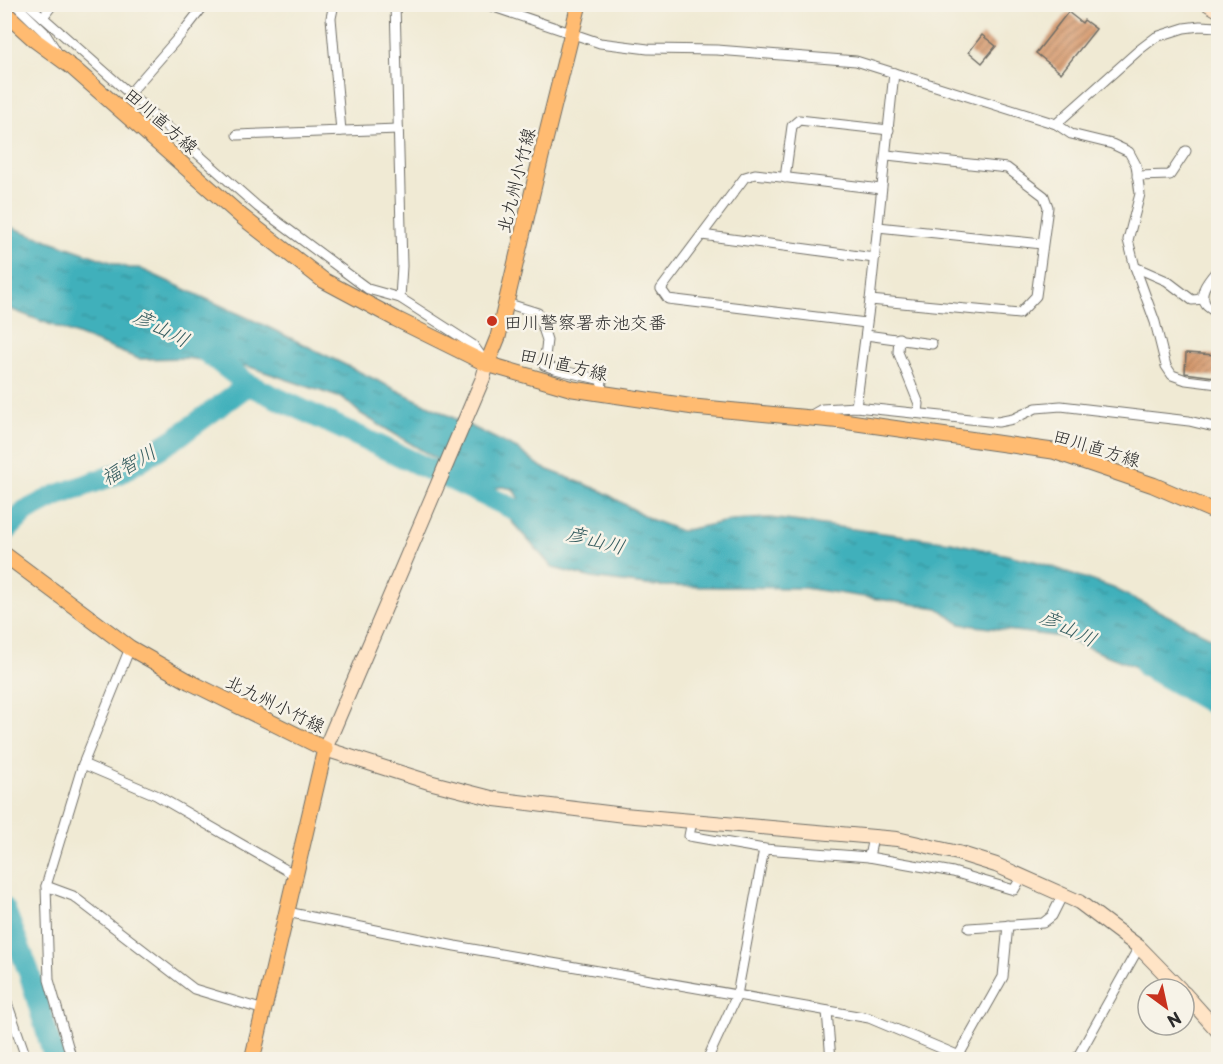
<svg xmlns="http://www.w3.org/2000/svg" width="1223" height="1064" viewBox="0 0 1223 1064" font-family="'Playpen Sans','Klee One',sans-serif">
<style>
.water{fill:url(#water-ripples);stroke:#366e73;stroke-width:1.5}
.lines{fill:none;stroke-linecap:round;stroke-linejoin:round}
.river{stroke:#40b0bb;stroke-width:22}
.building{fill:url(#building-hatch)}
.street-casing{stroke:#706e66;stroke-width:11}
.secondary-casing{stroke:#706e66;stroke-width:16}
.primary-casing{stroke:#706e66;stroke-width:17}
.street{stroke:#fff;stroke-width:9}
.secondary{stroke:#ffe4c6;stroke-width:14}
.primary{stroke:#ffbb71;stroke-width:15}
.poi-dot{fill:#c8321e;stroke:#f7f3e8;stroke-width:2}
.labels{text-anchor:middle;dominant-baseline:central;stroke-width:5;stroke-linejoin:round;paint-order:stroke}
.street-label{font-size:18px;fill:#2b2b2b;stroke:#f7f3e8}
.poi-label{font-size:18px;fill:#2b2b2b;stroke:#f7f3e8;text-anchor:start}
.water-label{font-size:20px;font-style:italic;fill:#325a5d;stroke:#f7f3e8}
</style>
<defs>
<pattern id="water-ripples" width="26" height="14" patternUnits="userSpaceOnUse" patternTransform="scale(1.5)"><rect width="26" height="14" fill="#40b0bb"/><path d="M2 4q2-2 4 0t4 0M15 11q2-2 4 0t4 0" fill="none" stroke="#368f98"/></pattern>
<pattern id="building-hatch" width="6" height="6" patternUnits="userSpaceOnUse" patternTransform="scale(1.5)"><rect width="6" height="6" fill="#d5996d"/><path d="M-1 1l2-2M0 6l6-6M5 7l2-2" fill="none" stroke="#ad7d5a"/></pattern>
</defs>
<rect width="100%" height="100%" fill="#f7f3e8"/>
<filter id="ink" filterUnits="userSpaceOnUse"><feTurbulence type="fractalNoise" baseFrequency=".0167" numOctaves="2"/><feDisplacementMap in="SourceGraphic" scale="12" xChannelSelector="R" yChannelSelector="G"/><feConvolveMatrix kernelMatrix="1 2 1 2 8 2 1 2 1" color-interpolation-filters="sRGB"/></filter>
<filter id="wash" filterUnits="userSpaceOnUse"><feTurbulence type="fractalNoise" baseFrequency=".008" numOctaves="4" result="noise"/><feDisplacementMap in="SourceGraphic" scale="24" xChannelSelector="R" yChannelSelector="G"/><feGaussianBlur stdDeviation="1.35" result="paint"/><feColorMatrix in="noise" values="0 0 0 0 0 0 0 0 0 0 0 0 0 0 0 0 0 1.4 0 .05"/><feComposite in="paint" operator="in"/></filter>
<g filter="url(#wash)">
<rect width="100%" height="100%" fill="#f0ead4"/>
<path class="water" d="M4,225L128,268H139L272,329L517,449L543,468L600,490L650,519L681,531L733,520L770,518L951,542L1038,562L1113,588L1218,641V700L1061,637L960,624L938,608L804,588L653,586L592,578L553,568L511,521L521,503L513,489L503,487L486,489L361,414L344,399L250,367L186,358L139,359L5,307Z"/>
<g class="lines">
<g class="river">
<path d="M193,342L249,385L544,523"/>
<path d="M4,533L26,511L55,496L120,473L176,438L248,385"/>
<path d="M1146,666L1218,707"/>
<path d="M4,908L29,972L55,1060"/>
</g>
</g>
<g id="blocks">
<g class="building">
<path d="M1068,12L1082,23L1084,20L1096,29L1061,73L1036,53Z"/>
<path d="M982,35L996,46L982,63L969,52Z"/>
<path d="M1186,353L1216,355L1215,377L1185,373Z"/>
</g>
</g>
</g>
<g filter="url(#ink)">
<use href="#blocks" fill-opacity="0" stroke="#706e66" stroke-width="1.5"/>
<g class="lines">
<g class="street-casing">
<g id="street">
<path d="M15,4L44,32L57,52"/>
<path d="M28,4L258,207L368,289L400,298L473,345L484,360"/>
<path d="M334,4L331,18L341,131"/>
<path d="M395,4L402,266L400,298"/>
<path d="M485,4L600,43L648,49L717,50L856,61L1056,124L1071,134L1112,144L1129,152L1136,165L1140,194L1128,240L1135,267L1167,281L1192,300L1204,299"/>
<path d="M43,17L53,4"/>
<path d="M129,94L184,31L205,4"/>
<path d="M1056,124L1139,50L1156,37L1184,28L1200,26L1218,27"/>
<path d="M237,135L398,129"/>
<path d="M1137,176L1170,175L1186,151"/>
<path d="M785,178L792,126L799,120L889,130"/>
<path d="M878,227L1042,244"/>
<path d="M702,235L874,258"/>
<path d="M1135,267L1155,322L1166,366L1172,375L1186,380L1218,384"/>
<path d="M1218,269C1211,278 1196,292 1206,305C1208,308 1215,311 1218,314"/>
<path d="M870,300L1019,314L1036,296L1048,207L1044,196L1007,168L887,155"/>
<path d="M506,303L538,313L547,340L544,365L555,369L602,380L601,393"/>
<path d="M866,323L668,299L661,289L745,177L755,174L881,189"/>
<path d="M866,335L932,344"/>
<path d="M899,338L898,352L919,404L918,413"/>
<path d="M856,407L870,300L894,73"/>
<path d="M808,417L822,409L856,407L998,422L1013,419L1036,408L1061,406L1189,421L1218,428"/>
<path d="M83,764L156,795L295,875"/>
<path d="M692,821L689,836L764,849"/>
<path d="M869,857L953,872L1014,890L1022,876"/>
<path d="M46,886L73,896L194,989L264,1010"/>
<path d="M287,912L455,946L869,1018L969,1060"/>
<path d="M969,928L1043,923L1052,916L1063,894"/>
<path d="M4,994L27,1060"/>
<path d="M827,1011L831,1060"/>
<path d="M959,1055L1003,977L1008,925"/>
<path d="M72,1060L49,980L46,886L83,764L130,648"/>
<path d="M707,1060L737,995L764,849L869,857L873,837"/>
<path d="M1076,1060L1139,947"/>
</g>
</g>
<g class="secondary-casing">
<g id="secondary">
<path d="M1208,4L1218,10"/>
<path d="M487,364L483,378L325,749L429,782L495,799L624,815L897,839L958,853L996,865L1079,902L1139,947L1180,989"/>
<path d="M1184,993L1218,1031"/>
</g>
</g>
<g class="primary-casing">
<g id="primary">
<path d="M4,12L36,41L73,68L241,216L323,280L396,319L487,364L573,389L694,407L843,421L1053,451L1153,485L1218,513"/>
<path d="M487,364L498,337L535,181L579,4"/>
<path d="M4,554L130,648L190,682L325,749L252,1060"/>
</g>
</g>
<use href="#street" class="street"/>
<use href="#secondary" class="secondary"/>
<use href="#primary" class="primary"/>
</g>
</g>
<circle class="poi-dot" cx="492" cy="321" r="6"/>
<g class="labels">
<g class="street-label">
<text transform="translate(162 120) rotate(41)">田川直方線</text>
<text transform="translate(515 180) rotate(-76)">北九州小竹線</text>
<text transform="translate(564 363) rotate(13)">田川直方線</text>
<text transform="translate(1097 447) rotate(17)">田川直方線</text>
<text transform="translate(276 703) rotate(26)">北九州小竹線</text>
</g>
<g class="poi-label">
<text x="504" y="321">田川警察署赤池交番</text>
</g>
<g class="water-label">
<text transform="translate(162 327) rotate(27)">彦山川</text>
<text transform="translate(128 464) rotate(-30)">福智川</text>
<text transform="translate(596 539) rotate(15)">彦山川</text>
<text transform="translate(1069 627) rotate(26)">彦山川</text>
</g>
</g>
<rect width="1223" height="1064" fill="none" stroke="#f7f3e8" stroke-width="24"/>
<g transform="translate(1166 1007) rotate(147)"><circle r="28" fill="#f7f3e8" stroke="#a5a39c" stroke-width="1.5"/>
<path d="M0-4.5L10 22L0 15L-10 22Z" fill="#c8321e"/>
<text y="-9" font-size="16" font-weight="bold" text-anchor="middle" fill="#2b2b2b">N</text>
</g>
</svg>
